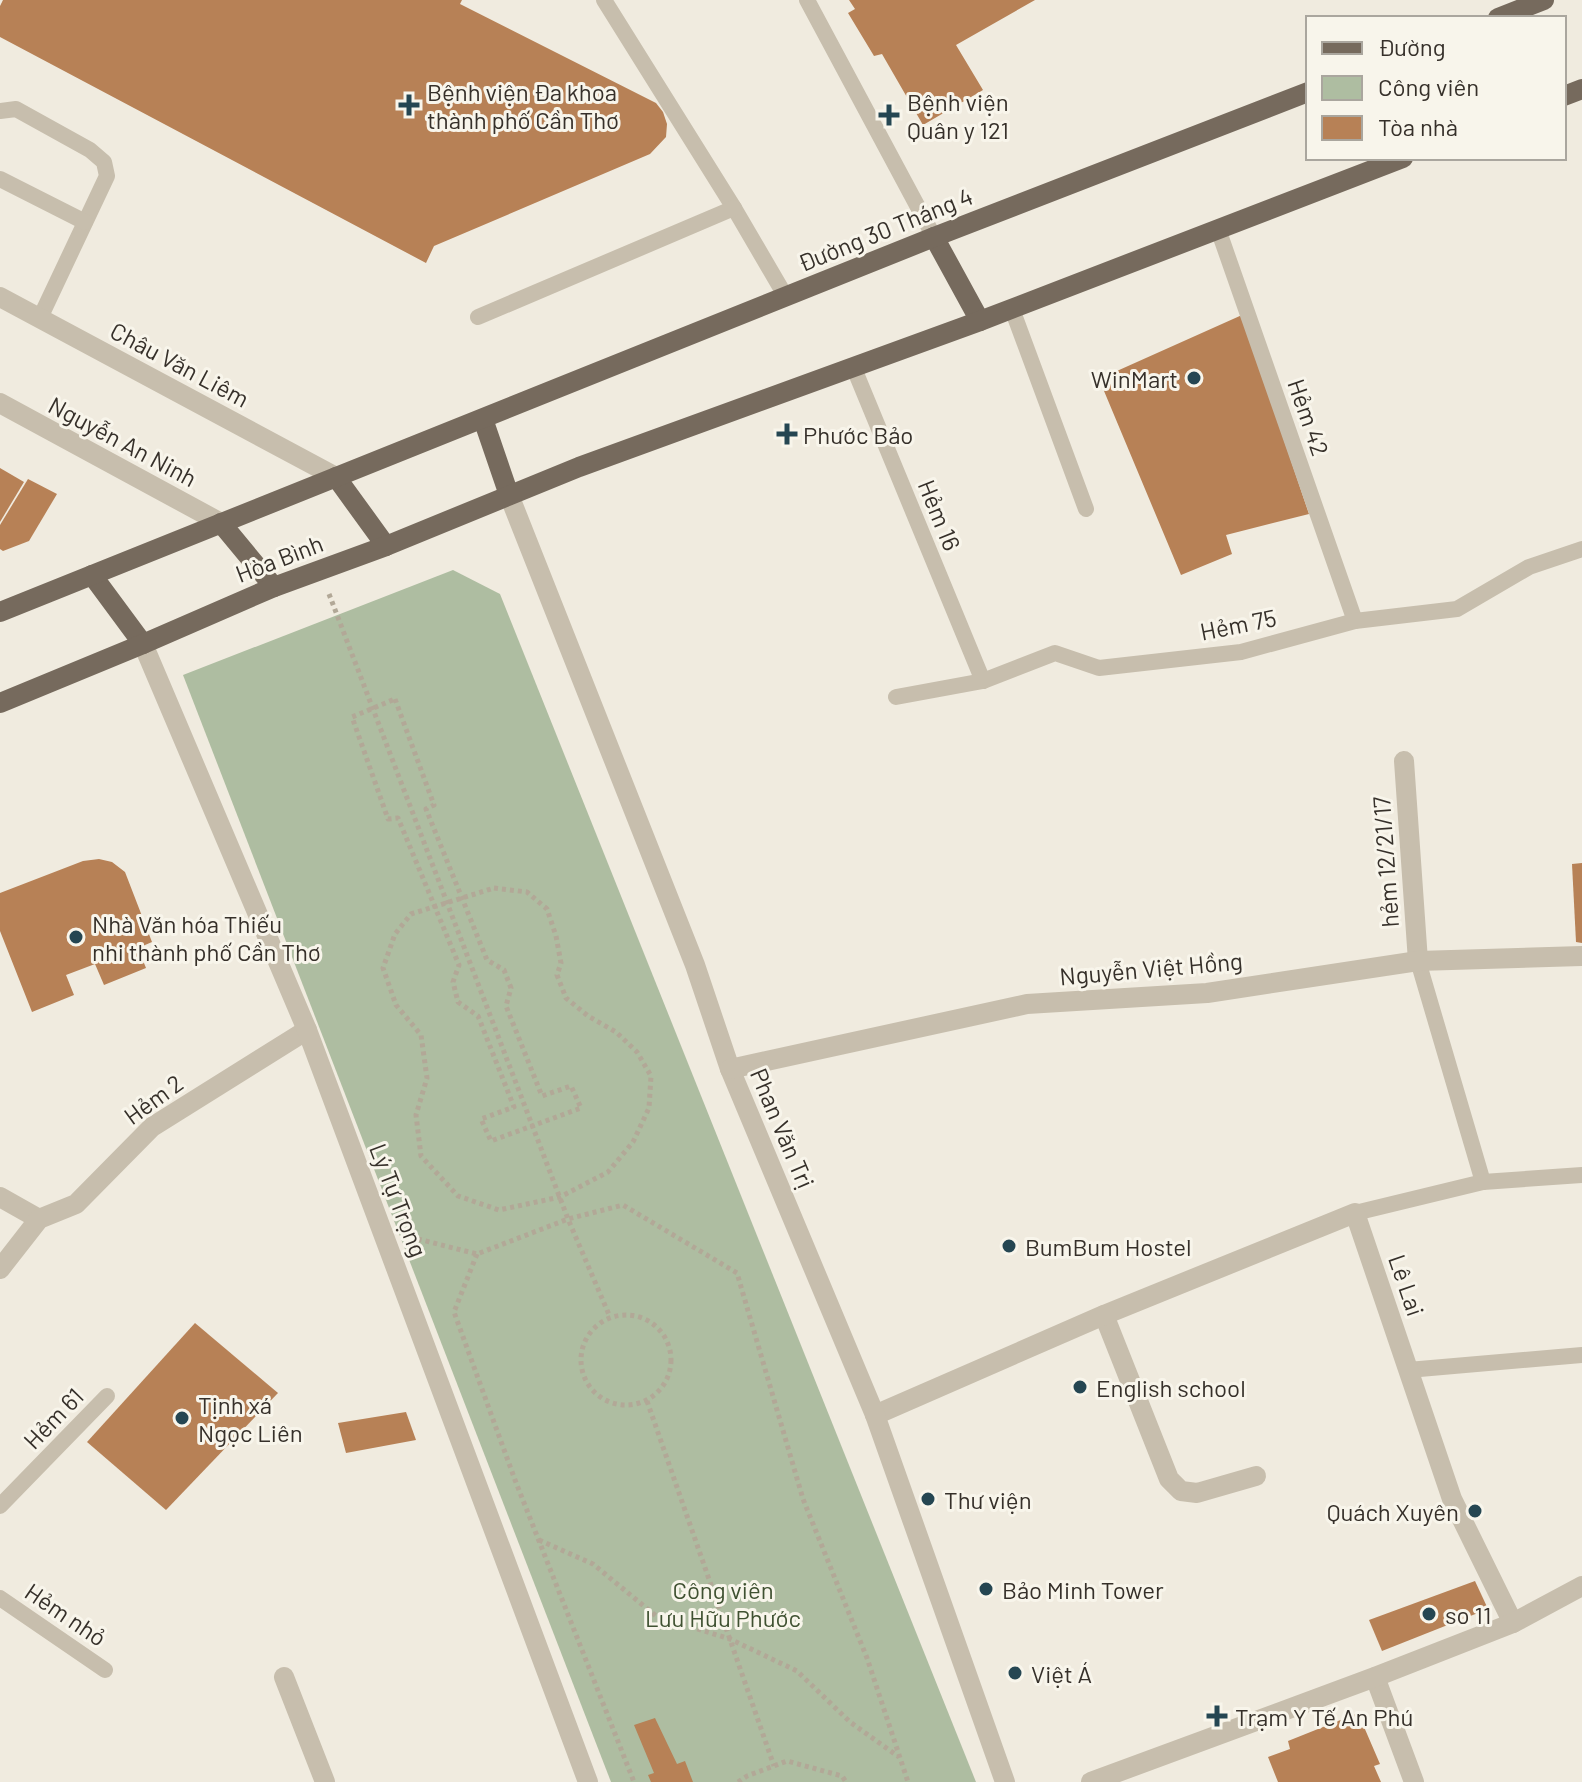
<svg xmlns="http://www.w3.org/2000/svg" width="1582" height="1782" viewBox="0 0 1582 1782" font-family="Barlow,sans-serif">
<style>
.green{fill:#aebda1}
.building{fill:#b78156}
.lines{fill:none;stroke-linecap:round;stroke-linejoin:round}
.path{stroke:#b2a897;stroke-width:5;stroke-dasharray:4 4;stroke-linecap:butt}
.service{stroke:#c7bead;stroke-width:16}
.minor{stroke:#c7bead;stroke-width:20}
.tertiary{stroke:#c7bead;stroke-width:20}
.primary{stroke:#766a5d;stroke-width:20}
.poi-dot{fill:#254652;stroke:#f8f5eb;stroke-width:3}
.labels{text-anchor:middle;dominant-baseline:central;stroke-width:6;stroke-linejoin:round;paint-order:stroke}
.poi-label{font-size:24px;fill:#36302a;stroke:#f8f5eb;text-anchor:start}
.street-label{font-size:24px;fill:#36302a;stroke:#f8f5eb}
.park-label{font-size:24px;fill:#3f5131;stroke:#f8f5eb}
</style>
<rect width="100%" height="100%" fill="#f0ebdf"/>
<path class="green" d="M453,570L500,594L976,1782H611L183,675Z"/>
<g class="building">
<path d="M3,0H462L460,4L656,103L663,112L667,124L666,137L650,154L434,246L426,263L0,37V6Z"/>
<path d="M849,0H1035L956,45L983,90L923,125L882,54L874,56L848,13L855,9Z"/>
<path d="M1242,315L1309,514L1226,535L1232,554L1181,575L1099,379Z"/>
<path d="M0,468L24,482L0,522Z"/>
<path d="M28,479L57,494L29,541L3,551L0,549V525Z"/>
<path d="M99,859L112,862L125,872L152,942L138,948L146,968L104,985L95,964L66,975L74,995L32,1012L0,931V893L83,861Z"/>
<path d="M1582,863V943L1576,942L1572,864Z"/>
<path d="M195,1323L278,1393L166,1510L87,1442Z"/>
<path d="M406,1412L416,1440L346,1453L338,1423Z"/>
<path d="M1475,1581L1488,1609L1382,1651L1369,1620Z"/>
<path d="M1358,1713L1380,1764L1374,1766L1381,1782H1278L1268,1757L1290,1749L1288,1741Z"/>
<path d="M655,1718L677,1764L685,1761L693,1782H651L648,1775L654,1773L634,1725Z"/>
</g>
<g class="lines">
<g class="path">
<path d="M329,594L568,1219L610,1317"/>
<path d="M395,699L434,805L426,809L487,960L504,970L511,988L506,1006L542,1096L571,1086L581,1108L491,1141L481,1119L514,1107L478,1016L458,1002L453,982L459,965L398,818L388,819L352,717Z"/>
<path d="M494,888L527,892L547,909L556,936L561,963L557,975L566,998L588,1016L616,1032L637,1052L651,1076L649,1108L633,1142L608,1172L560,1197L499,1210L458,1196L421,1156L416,1115L427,1078L421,1035L396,1005L383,968L395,934L411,914Z"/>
<path d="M410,1237L477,1254L568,1219L623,1205L737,1273L803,1499L867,1658L908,1782"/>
<path d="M477,1254L454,1312L515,1480L634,1782"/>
<circle cx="626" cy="1360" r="45"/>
<path d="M647,1401L774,1766"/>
<path d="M539,1540L593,1564L656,1616L730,1639L797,1671L850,1722L899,1757"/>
<path d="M738,1782L747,1776L787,1761L842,1776L846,1782"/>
</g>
<g class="service">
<path d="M604,0L734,208L786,297"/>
<path d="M807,0L934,237"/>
<path d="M0,111L16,109L90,150L104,162L107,176L40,318"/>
<path d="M0,179L85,222"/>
<path d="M1218,229L1355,621"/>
<path d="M1012,309L1086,509"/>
<path d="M478,317L734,208"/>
<path d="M853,366L983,681"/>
<path d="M896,697L983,681L1055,653L1099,668L1241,652L1355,621L1457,609L1529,567L1582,549"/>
<path d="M1418,961L1483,1182"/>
<path d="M1355,1213L1483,1182L1582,1175"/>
<path d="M1408,1370L1582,1355"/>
<path d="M0,1506L107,1396"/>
<path d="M0,1598L105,1670"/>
</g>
<g class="minor">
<path d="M1404,761L1418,961"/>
<path d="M0,1197L39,1219"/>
<path d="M0,1269L39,1219L76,1204L152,1127L307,1030"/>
<path d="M1104,1315L1169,1479L1181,1491L1197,1493L1256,1476"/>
<path d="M875,1415L1104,1315L1355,1213L1452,1499L1513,1623"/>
<path d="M284,1677L325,1782"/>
<path d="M1375,1677L1414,1782"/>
<path d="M1091,1782L1375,1677L1513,1623L1582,1586"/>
</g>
<g class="tertiary">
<path d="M0,297L336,477"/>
<path d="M0,403L221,523"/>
<path d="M509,495L695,965L730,1069L875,1415L1005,1782"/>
<path d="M143,644L307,1030L588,1782"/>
<path d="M730,1069L1027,1004L1207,993L1418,961L1582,956"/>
</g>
<g class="primary">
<path d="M1498,18L1544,0"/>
<path d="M1564,96L1582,89"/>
<path d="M934,237L980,321"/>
<path d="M483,419L509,495"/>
<path d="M336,477L386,546"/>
<path d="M221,523L274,587"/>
<path d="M92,575L143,644"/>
<path d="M0,612L934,237L1308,92"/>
<path d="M0,703L143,644L274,587L386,546L579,467L980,321L1403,158"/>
</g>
</g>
<g class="poi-dot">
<path d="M405 93h8v8h8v8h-8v8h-8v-8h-8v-8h8z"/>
<path d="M885 103h8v8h8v8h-8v8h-8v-8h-8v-8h8z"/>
<circle cx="1194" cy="378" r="8"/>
<path d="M783 422h8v8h8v8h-8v8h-8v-8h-8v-8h8z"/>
<circle cx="76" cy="937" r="8"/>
<circle cx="1009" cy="1246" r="8"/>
<circle cx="1080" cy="1387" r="8"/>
<circle cx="182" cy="1418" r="8"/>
<circle cx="928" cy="1499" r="8"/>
<circle cx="1475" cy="1511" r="8"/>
<circle cx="986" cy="1589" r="8"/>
<circle cx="1429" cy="1614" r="8"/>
<circle cx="1015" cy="1673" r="8"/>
<path d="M1213 1704h8v8h8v8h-8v8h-8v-8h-8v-8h8z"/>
</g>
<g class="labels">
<g class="poi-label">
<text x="427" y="91">Bệnh viện Đa khoa<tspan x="427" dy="28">thành phố Cần Thơ</tspan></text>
<text x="907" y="101">Bệnh viện<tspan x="907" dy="28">Quân y 121</tspan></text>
<text x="1178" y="378" text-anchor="end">WinMart</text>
<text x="803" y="434">Phước Bảo</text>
<text x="92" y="923">Nhà Văn hóa Thiếu<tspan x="92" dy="28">nhi thành phố Cần Thơ</tspan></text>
<text x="1025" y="1246">BumBum Hostel</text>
<text x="1096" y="1387">English school</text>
<text x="198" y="1404">Tịnh xá<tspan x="198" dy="28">Ngọc Liên</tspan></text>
<text x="944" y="1499">Thư viện</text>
<text x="1459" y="1511" text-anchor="end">Quách Xuyên</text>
<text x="1002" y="1589">Bảo Minh Tower</text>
<text x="1445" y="1614">so 11</text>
<text x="1031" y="1673">Việt Á</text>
<text x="1235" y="1716">Trạm Y Tế An Phú</text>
</g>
<g class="street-label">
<text transform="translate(885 229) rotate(-22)">Đường 30 Tháng 4</text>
<text transform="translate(180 364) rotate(28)">Châu Văn Liêm</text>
<text transform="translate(1309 417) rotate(71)">Hẻm 42</text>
<text transform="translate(123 441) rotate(28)">Nguyễn An Ninh</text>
<text transform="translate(940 515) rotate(68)">Hẻm 16</text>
<text transform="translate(279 558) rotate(-21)">Hòa Bình</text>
<text transform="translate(1238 624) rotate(-11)">Hẻm 75</text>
<text transform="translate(1385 862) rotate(-94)">hẻm 12/21/17</text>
<text transform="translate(1151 968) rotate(-5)">Nguyễn Việt Hồng</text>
<text transform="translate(153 1099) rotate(-36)">Hẻm 2</text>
<text transform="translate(783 1128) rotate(67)">Phan Văn Trị</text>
<text transform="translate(399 1200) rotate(69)">Lý Tự Trọng</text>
<text transform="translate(1407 1285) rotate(71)">Lê Lai</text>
<text transform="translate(53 1418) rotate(-46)">Hẻm 61</text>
<text transform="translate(66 1614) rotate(34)">Hẻm nhỏ</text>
</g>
<g class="park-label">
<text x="723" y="1589">Công viên<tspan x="723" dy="28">Lưu Hữu Phước</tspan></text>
</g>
</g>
<rect x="1306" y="16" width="260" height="144" fill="#f8f5eb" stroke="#aaa69e" stroke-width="2"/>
<rect x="1322" y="42" width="40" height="12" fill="#766a5d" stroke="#aaa69e" stroke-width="2"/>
<text x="1378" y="56" font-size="24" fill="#36302a">Đường</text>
<rect x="1322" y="76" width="40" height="24" fill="#aebda1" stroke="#aaa69e" stroke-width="2"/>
<text x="1378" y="96" font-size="24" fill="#36302a">Công viên</text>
<rect x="1322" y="116" width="40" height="24" fill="#b78156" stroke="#aaa69e" stroke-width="2"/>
<text x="1378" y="136" font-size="24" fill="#36302a">Tòa nhà</text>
</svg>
